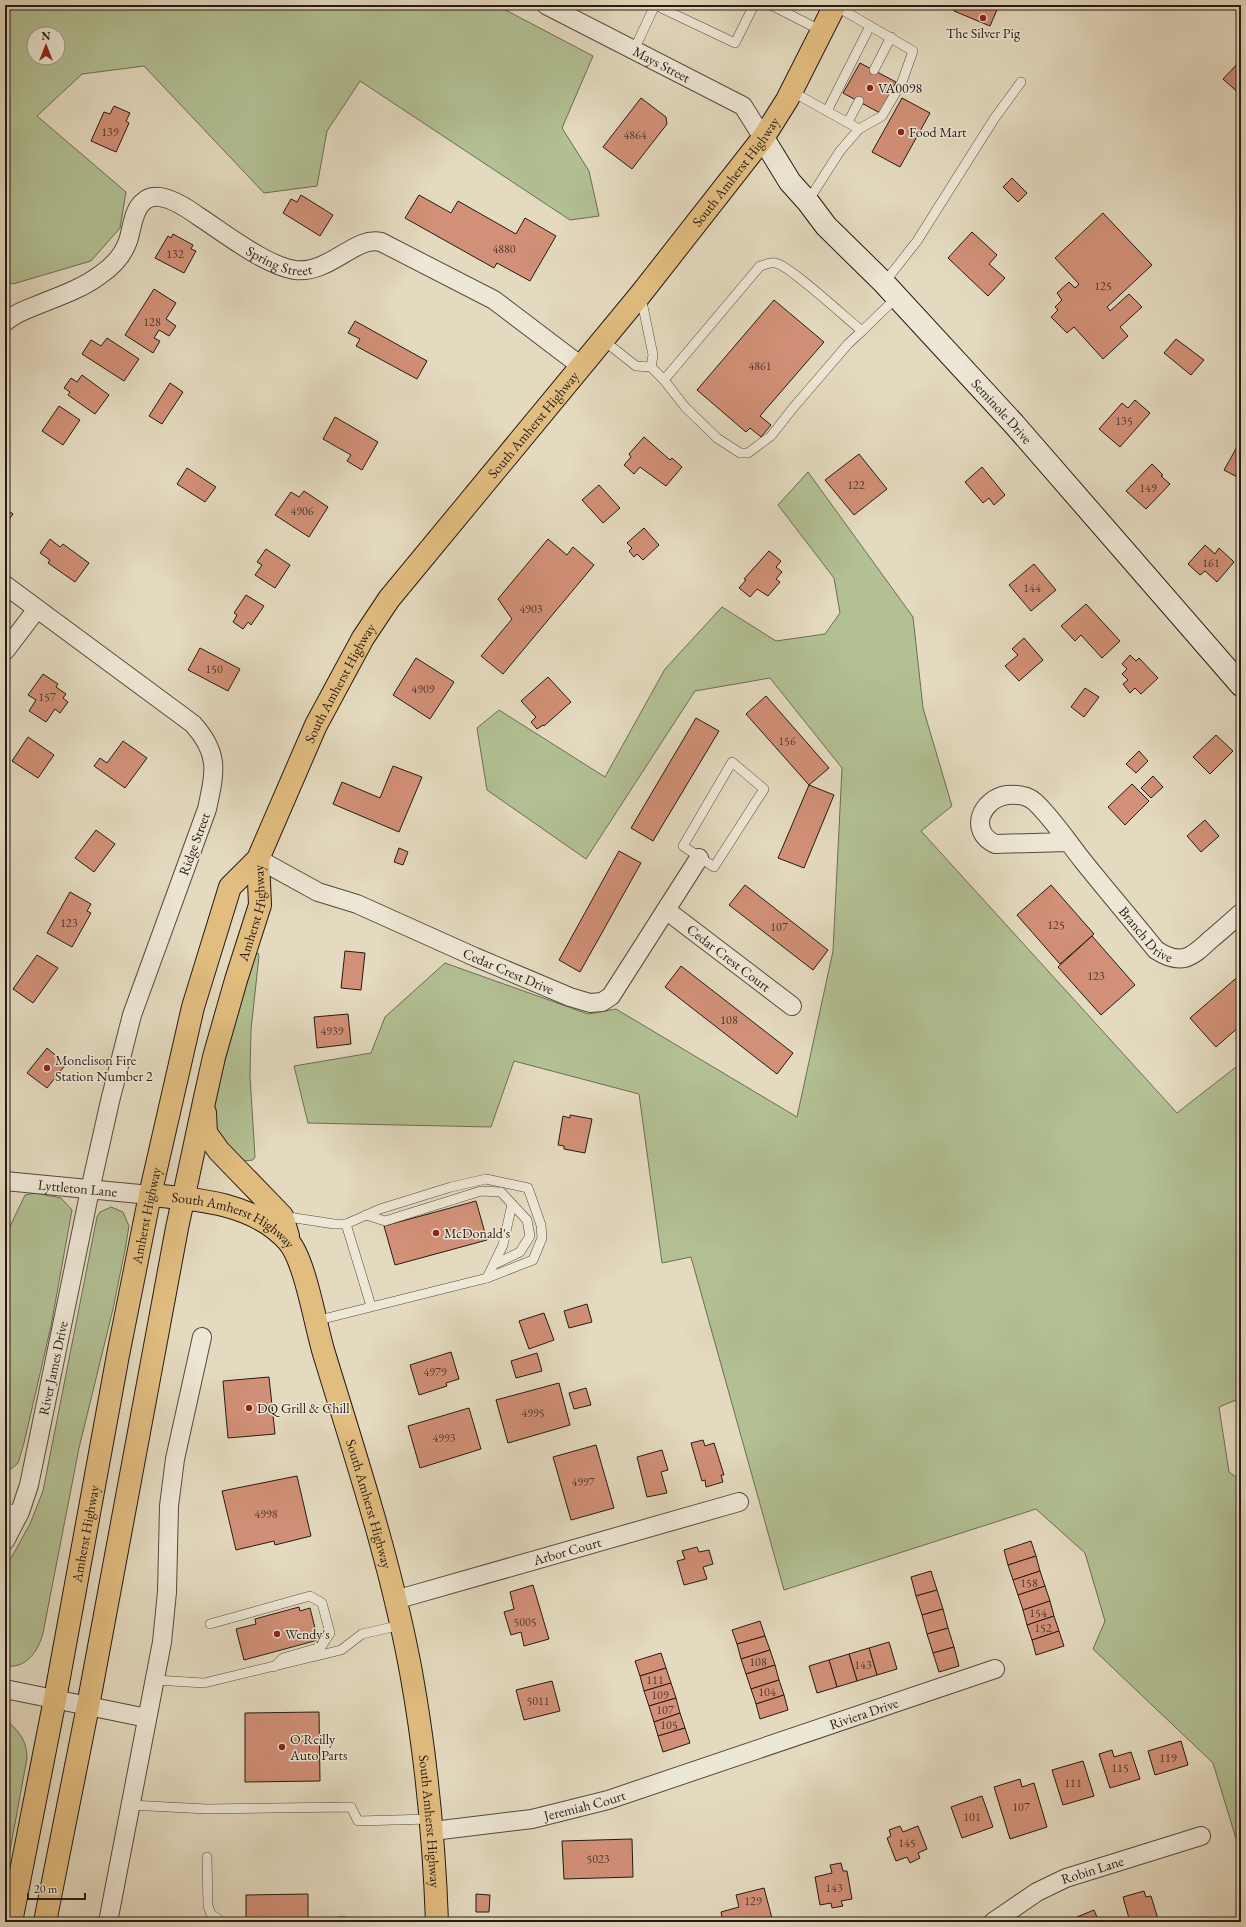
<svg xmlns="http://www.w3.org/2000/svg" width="1246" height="1927" viewBox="0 0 1246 1927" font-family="'EB Garamond',serif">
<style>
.green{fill:#b2c093;stroke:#6c6d54;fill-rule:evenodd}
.building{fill:#d19077;stroke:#261a14}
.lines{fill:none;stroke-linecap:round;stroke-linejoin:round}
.lane-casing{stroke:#564a3f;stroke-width:10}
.street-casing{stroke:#564a3f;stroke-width:20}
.secondary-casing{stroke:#261a14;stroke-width:24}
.primary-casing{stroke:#261a14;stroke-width:24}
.highway-casing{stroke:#261a14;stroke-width:24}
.lane{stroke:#ede7d5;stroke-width:9}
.street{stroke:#ede7d5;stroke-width:18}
.secondary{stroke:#ede7d5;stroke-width:22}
.primary{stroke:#e2bd80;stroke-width:22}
.highway{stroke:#e2bd80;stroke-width:22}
.poi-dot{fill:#8f2418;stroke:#ede7d5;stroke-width:1.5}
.labels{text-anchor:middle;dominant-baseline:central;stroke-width:3;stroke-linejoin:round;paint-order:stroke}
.number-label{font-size:12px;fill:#51382d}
.poi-label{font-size:14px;fill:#261a14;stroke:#ede7d5;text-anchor:start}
.street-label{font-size:14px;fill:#261a14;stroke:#ede7d5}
</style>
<rect width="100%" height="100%" fill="#e4dabf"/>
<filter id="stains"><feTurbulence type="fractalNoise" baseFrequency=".005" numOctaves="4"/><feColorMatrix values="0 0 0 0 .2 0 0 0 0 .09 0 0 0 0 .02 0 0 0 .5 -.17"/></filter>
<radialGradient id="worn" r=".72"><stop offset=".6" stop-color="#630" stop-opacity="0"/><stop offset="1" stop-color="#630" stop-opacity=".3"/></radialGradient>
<g class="green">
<path d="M5,5H496L593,56L562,128L589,171L599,216L570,220L360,81L327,131L317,186L264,193L144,66L82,74L37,116L126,192L120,228L91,261L13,284L5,281ZM34,34H58V58H34Z"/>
<path d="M808,472L913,617L923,708L952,806L921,831L1177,1113L1241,1063V1398L1219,1407L1229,1472L1241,1481V1855L1213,1763L1093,1649L1105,1621L1085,1553L1036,1509L784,1590L691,1257L662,1263L639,1094L514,1061L491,1127L308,1123L294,1066L371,1053L385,1017L445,963L588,1014L616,1009L797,1117L833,951L842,768L770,678L695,691L586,859L487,790L477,728L499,710L605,777L665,669L722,607L776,641L825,634L840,613L834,578L778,505Z"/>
<path d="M258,953L259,956L251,1030L250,1076L255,1157L253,1160L244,1161L227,1153L211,1120L226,1056L255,955Z"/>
<path d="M35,1193L61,1198L72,1210L51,1326L24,1443L18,1463L5,1474V1237L25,1195Z"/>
<path d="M111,1207L123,1212L129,1226L125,1250L113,1309L79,1448L43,1633C38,1652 26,1669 5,1666V1569L30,1524L43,1491L97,1217L100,1212Z"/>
<path d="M5,1719C18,1730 27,1740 27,1758L5,1878Z"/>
</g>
<g class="building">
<path d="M956,5H999L990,26L954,11Z"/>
<path d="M1241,60V95L1223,79Z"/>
<path d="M860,63L896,82L880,113L843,93Z"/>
<path d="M641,98L666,117L667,124L632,169L603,147Z"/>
<path d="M902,98L930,113L900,167L872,152Z"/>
<path d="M114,106L130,113L126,121L129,123L116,152L91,141L104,112L110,114Z"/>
<path d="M1012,178L1027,193L1018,202L1003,187Z"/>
<path d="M301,195L333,215L320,236L283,213L291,199L297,202Z"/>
<path d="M419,195L451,213L458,201L516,234L525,218L556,236L530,281L497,263L494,268L405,218Z"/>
<path d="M1103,213L1152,265L1107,307L1110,311L1129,294L1142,307L1120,327L1128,336L1103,359L1074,327L1067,333L1051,317L1058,310L1055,307L1062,300L1057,293L1069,282L1075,288L1079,284L1055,258Z"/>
<path d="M972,232L997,255L989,264L1005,278L988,296L948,258Z"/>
<path d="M173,234L193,245L191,249L196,251L184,273L155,258L168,236L171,238Z"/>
<path d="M154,289L176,303L166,319L176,326L169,336L159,330L154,338L160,341L153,353L125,335Z"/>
<path d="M774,300L824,342L760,416L771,425L761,437L750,428L746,432L697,390Z"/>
<path d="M355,321L427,361L417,379L356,346L360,339L348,333Z"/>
<path d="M107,338L139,359L124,381L82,354L91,340L101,346Z"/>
<path d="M1176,339L1204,360L1191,375L1164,353Z"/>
<path d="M82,375L109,395L95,414L68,395L70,392L64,388L71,378L77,382Z"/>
<path d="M170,383L183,392L162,424L149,416Z"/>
<path d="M1135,400L1150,413L1120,447L1099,429L1122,403L1128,408Z"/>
<path d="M59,406L80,420L63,445L42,431Z"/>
<path d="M335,417L378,442L362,470L347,461L351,455L323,439Z"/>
<path d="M644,437L670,460L672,458L682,467L666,486L640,467L634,474L624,465L631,457L629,454Z"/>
<path d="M1237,447L1241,449V479L1224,470Z"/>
<path d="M859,454L887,489L854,515L825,480Z"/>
<path d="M1152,464L1163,475L1161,476L1170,484L1146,509L1126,491Z"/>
<path d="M982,467L1005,495L994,505L989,498L983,503L965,482Z"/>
<path d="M187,468L216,487L205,502L177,484Z"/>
<path d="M599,485L620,508L603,523L582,500Z"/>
<path d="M304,491L328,507L309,537L275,515L291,492L299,497Z"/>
<path d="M5,508L13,514L5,525Z"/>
<path d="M644,528L659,545L643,560L637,554L634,557L629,551L632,548L627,543Z"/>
<path d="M50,539L60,547L63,544L89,563L75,582L48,563L50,560L40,553Z"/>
<path d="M548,539L567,555L573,547L594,565L503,674L481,656L512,619L498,599Z"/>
<path d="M1205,545L1215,554L1219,548L1234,562L1217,582L1205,571L1200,575L1188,564Z"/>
<path d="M266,549L290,565L275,588L255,575L262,565L257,562Z"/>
<path d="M769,551L781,561L776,567L782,572L776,579L780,582L768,596L757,589L750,597L739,588L746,580L744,579Z"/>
<path d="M1034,564L1056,590L1031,611L1009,585Z"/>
<path d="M246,595L264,606L251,625L248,622L243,629L233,622L237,615L234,613Z"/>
<path d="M1086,604L1120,641L1102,658L1081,635L1075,641L1061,626Z"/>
<path d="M1024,638L1043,660L1019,681L1005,666L1018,655L1012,649Z"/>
<path d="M200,648L240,669L228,691L188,670Z"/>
<path d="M1130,655L1136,661L1139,658L1158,678L1141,694L1135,688L1130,693L1123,684L1128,680L1122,674L1127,669L1122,664Z"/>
<path d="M416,658L454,682L430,719L393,695Z"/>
<path d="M43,674L58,684L56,687L66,694L63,698L68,702L60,713L55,709L46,722L29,711L36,700L28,695Z"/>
<path d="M548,677L571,702L544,726L543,725L537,729L531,722L536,717L521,701Z"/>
<path d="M1085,688L1099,697L1084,717L1071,707Z"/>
<path d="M766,696L829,768L809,785L746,714Z"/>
<path d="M696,718L719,731L653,841L631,828Z"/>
<path d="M1216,735L1233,751L1210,774L1193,757Z"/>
<path d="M28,737L54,755L38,778L12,761Z"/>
<path d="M123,741L147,758L125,788L94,766L100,758L107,763Z"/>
<path d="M1139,751L1148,761L1136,773L1126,764Z"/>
<path d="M393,766L422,777L399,832L333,804L342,782L380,798Z"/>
<path d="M5,770L9,773L5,779Z"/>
<path d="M1153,776L1163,787L1151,798L1141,788Z"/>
<path d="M1132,784L1149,801L1125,825L1108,807Z"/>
<path d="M809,785L834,795L804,868L778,858Z"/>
<path d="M1205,820L1219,836L1201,852L1187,836Z"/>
<path d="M96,830L115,844L94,872L75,858Z"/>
<path d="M399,848L408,852L403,865L394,862Z"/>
<path d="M619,851L641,863L580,972L559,960Z"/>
<path d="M745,885L828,950L813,970L729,905Z"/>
<path d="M1051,885L1094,934L1060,964L1017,915Z"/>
<path d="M70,892L91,904L87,911L91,913L72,947L47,933Z"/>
<path d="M1092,936L1135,985L1101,1015L1058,967Z"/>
<path d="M345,951L365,953L361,990L341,988Z"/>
<path d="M37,955L58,968L33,1003L13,989Z"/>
<path d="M681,966L793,1053L777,1074L665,987Z"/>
<path d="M1241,974V1025L1216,1047L1190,1018Z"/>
<path d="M348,1014L351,1044L317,1048L314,1017Z"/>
<path d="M47,1048L66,1064L47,1088L27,1073Z"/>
<path d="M570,1115L592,1119L585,1153L564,1149V1146L558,1145L563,1116L570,1118Z"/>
<path d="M476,1201L487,1240L395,1265L384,1226Z"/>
<path d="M587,1304L592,1322L569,1328L564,1311Z"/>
<path d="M544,1313L554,1340L529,1349L519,1321Z"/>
<path d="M451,1352L459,1379L446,1383L447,1386L419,1395L410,1365Z"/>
<path d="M537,1353L542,1371L516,1378L511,1361Z"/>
<path d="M269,1377L275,1434L228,1438L223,1381Z"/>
<path d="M559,1383L570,1425L508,1443L496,1400Z"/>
<path d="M586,1388L591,1405L574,1409L569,1393Z"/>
<path d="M469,1408L481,1449L420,1468L408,1426Z"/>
<path d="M703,1440L705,1446L714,1443L724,1475H721L723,1482L706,1487L705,1480L702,1481L691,1443Z"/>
<path d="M596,1445L614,1508L571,1520L553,1457Z"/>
<path d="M662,1450L668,1470L661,1472L667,1493L647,1497L637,1457Z"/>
<path d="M297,1476L311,1536L275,1545L274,1541L236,1550L222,1491Z"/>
<path d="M1031,1541L1036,1556L1008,1565L1004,1550Z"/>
<path d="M697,1547L699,1552L709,1550L713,1564L703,1567L707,1579L684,1585L677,1561L685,1559L682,1551Z"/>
<path d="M1036,1556L1040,1571L1013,1580L1008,1565Z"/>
<path d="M931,1571L937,1590L916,1596L911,1577Z"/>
<path d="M1040,1571L1045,1586L1018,1595L1013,1580Z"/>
<path d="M533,1585L549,1639L524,1646L521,1632L511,1635L504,1612L514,1609L510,1592Z"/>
<path d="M1045,1586L1050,1601L1023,1610L1018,1595Z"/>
<path d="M937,1590L943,1609L922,1615L916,1596Z"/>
<path d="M1050,1601L1054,1616L1027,1625L1023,1610Z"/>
<path d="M299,1607L300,1611L310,1608L318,1640L244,1660L236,1629L256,1624L255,1619Z"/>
<path d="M943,1609L948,1628L927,1634L922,1615Z"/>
<path d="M1054,1616L1059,1631L1032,1640L1027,1625Z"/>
<path d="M760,1621L765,1636L737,1644L732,1630Z"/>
<path d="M948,1628L954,1647L933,1653L927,1634Z"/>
<path d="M1059,1631L1064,1646L1036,1655L1032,1640Z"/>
<path d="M765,1636L770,1650L741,1659L737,1644Z"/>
<path d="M889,1642L897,1669L877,1675L869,1648Z"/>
<path d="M954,1647L959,1666L939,1672L933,1653Z"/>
<path d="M869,1648L877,1675L857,1681L849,1654Z"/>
<path d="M770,1650L775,1665L746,1674L741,1659Z"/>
<path d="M661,1653L666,1668L640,1676L635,1661Z"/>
<path d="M849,1654L857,1681L837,1687L829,1660Z"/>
<path d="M829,1660L837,1687L817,1693L809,1666Z"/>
<path d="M775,1665L779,1680L751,1689L746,1674Z"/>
<path d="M666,1668L671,1683L644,1691L640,1676Z"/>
<path d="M779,1680L784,1695L756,1704L751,1689Z"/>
<path d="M552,1681L560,1711L524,1720L516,1690Z"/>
<path d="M671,1683L676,1698L649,1706L644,1691Z"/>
<path d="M784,1695L788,1710L760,1719L756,1704Z"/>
<path d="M676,1698L680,1713L654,1722L649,1706Z"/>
<path d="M319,1712L320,1781L245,1782V1713Z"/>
<path d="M680,1713L685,1728L658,1736L654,1722Z"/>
<path d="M685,1728L690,1743L663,1752L658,1736Z"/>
<path d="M1181,1741L1188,1765L1155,1775L1148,1751Z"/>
<path d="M1112,1750L1114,1757L1131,1752L1140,1779L1110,1788L1099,1754Z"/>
<path d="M1083,1761L1094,1796L1063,1805L1052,1770Z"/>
<path d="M1020,1779L1022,1787L1034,1783L1047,1827L1010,1839L994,1787Z"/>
<path d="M982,1796L993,1827L962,1838L951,1807Z"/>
<path d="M900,1826L903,1832L918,1826L927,1849L918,1853L920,1858L910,1863L907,1857L896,1861L887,1838L891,1836L889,1830Z"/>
<path d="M632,1839L633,1877L564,1879L562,1841Z"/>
<path d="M841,1863L843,1871H847L852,1899L841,1901L843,1906L832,1908L831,1903L820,1905L815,1877L832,1873L830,1865Z"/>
<path d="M764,1888L773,1922H723L721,1912L739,1907L736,1895Z"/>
<path d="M1144,1891L1146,1897L1151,1896L1158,1919L1145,1922H1130L1123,1897Z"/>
<path d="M308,1894V1919L246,1920V1895Z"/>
<path d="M476,1894L490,1895L489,1912H476Z"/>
<path d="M1094,1910L1099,1922H1079L1077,1917Z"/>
</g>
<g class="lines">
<g class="lane-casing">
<g id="lane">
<path d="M771,5L822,31"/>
<path d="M634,50L655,5L735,43L754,5"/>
<path d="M874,70L891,37"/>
<path d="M791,91L859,129"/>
<path d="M827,111L870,26"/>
<path d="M848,122L859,101"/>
<path d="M808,201L840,151L859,129L882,116L902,82L913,51L834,5"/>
<path d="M884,283L917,241L994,119L1021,82"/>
<path d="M603,340L636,366L651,367L653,355L641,297"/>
<path d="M651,367L664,380L760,266C764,265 770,262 775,263C788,264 847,319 862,331L897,297"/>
<path d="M664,380L685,407L717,438L740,453H748L771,436L793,408L848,344L862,331"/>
<path d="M732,762L764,789L714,867L683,846Z"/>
<path d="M366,1215L385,1221L481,1191L501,1192L512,1204L503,1245L487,1278"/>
<path d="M282,1216L334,1224H346L380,1209L451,1187L486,1179L528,1188L541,1225L542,1238L533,1260L487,1278L315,1321"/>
<path d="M346,1224L371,1306"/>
<path d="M495,1264L520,1252L530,1236L527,1220L512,1204"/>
<path d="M5,1507L20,1512"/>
<path d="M210,1624L310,1596L322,1603L330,1633L321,1647L283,1658L274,1667"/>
<path d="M155,1680L204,1683L341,1650L362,1634L401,1625"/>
<path d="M130,1805L207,1809L351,1807L358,1821L430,1819"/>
<path d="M207,1857L208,1906L211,1914L222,1922"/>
<path d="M337,1922L344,1921"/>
</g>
</g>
<g class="street-casing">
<g id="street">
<path id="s1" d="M546,5L743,106L763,138"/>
<path id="s2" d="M5,322C15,313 28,309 40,304C60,296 83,288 100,275C112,267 123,255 128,241C132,229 133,210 143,202C148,197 154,196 160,197C173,199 187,208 198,216C223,232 266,266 295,270C330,274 356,235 381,242L494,300L581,366"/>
<path d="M5,585L193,724C220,754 215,772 207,809L132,1015L110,1101L90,1190L29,1485L20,1512L5,1541"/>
<path d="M5,651L37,609"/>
<path id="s3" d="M1068,842L995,844C968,831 981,799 1007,795C1017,794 1027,795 1035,802C1052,818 1068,842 1083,861C1107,891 1132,920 1156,950C1181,966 1191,958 1210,940C1221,931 1231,922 1241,913"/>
<path id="s4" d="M258,859L318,892L357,904L475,957L570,997L590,1003L602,1002L611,996L699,858"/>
<path id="s5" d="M666,910L792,1006"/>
<path id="s6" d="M5,1181L150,1195"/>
<path id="s7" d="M395,1600L739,1502"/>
<path d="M5,1689L147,1718"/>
<path id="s8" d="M433,1831L532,1819L608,1800L995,1669"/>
<path d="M108,1922L162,1642L167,1592L169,1506L175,1459L202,1337"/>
<path id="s9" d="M993,1922L1037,1892L1066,1878L1201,1836"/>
</g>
</g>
<g class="secondary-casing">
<g id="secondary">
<path id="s10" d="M763,138L790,182L808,202L826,226L884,283L1014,424L1241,685"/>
</g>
</g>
<g class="primary-casing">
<g id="primary">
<path d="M205,1113L206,1133L219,1151L282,1216L288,1236"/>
<path id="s11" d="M150,1195C198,1199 254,1203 288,1241C305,1260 315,1323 323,1350C355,1455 391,1563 411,1672C426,1755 434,1838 437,1922"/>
<path id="s12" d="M55,1699L118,1355L150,1195L193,1007L230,887L258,859L316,725L363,638L389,599L640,295L763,138L787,100L835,5"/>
<path id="s13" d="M88,1706L177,1228L204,1102L214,1057L236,980L260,905L258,859"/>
</g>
</g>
<g class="highway-casing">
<g id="highway">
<path d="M11,1922L55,1699"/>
<path d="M45,1922L88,1706"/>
</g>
</g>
<use href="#lane" class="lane"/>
<use href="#street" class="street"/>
<use href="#secondary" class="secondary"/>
<use href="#primary" class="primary"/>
<use href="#highway" class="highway"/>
</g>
<g class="poi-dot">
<circle cx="983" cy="18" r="4"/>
<circle cx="870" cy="88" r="4"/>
<circle cx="901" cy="132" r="4"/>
<circle cx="47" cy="1068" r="4"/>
<circle cx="436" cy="1233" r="4"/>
<circle cx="249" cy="1408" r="4"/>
<circle cx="277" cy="1634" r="4"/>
<circle cx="282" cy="1747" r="4"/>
</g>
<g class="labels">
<g class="number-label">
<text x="110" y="132">139</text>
<text x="635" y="135">4864</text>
<text x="504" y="249">4880</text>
<text x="175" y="254">132</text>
<text x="1103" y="286">125</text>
<text x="152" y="322">128</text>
<text x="760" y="366">4861</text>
<text x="1124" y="421">135</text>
<text x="856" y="485">122</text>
<text x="1148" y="488">149</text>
<text x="302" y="511">4906</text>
<text x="1211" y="563">161</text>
<text x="1032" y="588">144</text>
<text x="531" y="609">4903</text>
<text x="214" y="669">150</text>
<text x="423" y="689">4909</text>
<text x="47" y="697">157</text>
<text x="787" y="741">156</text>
<text x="69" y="923">123</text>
<text x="1056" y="925">125</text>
<text x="779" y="927">107</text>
<text x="1096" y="976">123</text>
<text x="729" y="1020">108</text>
<text x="332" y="1031">4939</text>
<text x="435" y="1372">4979</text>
<text x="533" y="1413">4995</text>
<text x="444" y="1438">4993</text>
<text x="583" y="1482">4997</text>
<text x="266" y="1514">4998</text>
<text x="1029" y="1583">158</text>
<text x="1038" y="1613">154</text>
<text x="525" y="1622">5005</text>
<text x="1043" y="1628">152</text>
<text x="758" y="1662">108</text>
<text x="863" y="1665">143</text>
<text x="655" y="1680">111</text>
<text x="767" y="1692">104</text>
<text x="660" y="1695">109</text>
<text x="538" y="1701">5011</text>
<text x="665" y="1710">107</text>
<text x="669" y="1725">105</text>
<text x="1168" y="1758">119</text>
<text x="1120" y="1768">115</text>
<text x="1073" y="1783">111</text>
<text x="1021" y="1807">107</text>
<text x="972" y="1817">101</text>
<text x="907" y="1843">145</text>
<text x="598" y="1859">5023</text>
<text x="834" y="1888">143</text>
<text x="753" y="1901">129</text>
</g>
<g class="poi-label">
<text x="983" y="33" text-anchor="middle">The Silver Pig</text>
<text x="878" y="88">VA0098</text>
<text x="909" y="132">Food Mart</text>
<text x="55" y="1060">Monelison Fire<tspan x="55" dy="16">Station Number 2</tspan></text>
<text x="444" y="1233">McDonald's</text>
<text x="257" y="1408">DQ Grill &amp; Chill</text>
<text x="285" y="1634">Wendy's</text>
<text x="290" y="1739">O'Reilly<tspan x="290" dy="16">Auto Parts</tspan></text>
</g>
<g class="street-label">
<text stroke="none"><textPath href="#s1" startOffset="130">Mays Street</textPath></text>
<text stroke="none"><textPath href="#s12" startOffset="1713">South Amherst Highway</textPath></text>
<text stroke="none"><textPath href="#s2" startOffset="349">Spring Street</textPath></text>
<text stroke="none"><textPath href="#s10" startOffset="364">Seminole Drive</textPath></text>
<text stroke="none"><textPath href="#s12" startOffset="1389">South Amherst Highway</textPath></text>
<text stroke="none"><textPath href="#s12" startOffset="1065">South Amherst Highway</textPath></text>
<text transform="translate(194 844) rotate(-70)">Ridge Street</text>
<text stroke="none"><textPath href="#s13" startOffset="811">Amherst Highway</textPath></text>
<text stroke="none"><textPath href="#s3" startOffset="345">Branch Drive</textPath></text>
<text stroke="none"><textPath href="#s5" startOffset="79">Cedar Crest Court</textPath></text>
<text stroke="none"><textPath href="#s4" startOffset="275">Cedar Crest Drive</textPath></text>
<text stroke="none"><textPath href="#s6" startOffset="73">Lyttleton Lane</textPath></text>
<text stroke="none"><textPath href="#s12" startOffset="492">Amherst Highway</textPath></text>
<text stroke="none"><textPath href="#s11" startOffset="89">South Amherst Highway</textPath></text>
<text transform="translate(53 1368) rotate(-78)">River James Drive</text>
<text stroke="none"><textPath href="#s11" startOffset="425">South Amherst Highway</textPath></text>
<text stroke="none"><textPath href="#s12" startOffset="168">Amherst Highway</textPath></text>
<text stroke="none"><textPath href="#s7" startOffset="179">Arbor Court</textPath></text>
<text stroke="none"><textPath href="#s8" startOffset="448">Riviera Drive</textPath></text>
<text stroke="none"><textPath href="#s8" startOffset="154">Jeremiah Court</textPath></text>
<text stroke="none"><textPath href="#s11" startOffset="749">South Amherst Highway</textPath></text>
<text stroke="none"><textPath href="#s9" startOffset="113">Robin Lane</textPath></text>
</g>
</g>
<rect width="1246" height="1927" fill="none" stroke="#e4dabf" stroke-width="20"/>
<rect x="6" y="6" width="1234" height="1915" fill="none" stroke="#261a14" stroke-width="2"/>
<rect x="10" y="10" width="1226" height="1907" fill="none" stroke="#261a14"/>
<g transform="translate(46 46)"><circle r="19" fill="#ede7d5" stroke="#9d9588"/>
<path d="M0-3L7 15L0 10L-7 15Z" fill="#8f2418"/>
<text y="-6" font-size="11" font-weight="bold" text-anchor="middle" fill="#261a14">N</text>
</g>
<path d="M28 1893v6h57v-6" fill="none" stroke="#261a14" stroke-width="2"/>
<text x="34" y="1893" font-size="12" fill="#261a14" stroke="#ede7d5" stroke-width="3" paint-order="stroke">20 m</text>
<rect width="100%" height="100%" filter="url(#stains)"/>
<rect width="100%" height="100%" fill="url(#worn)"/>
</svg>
